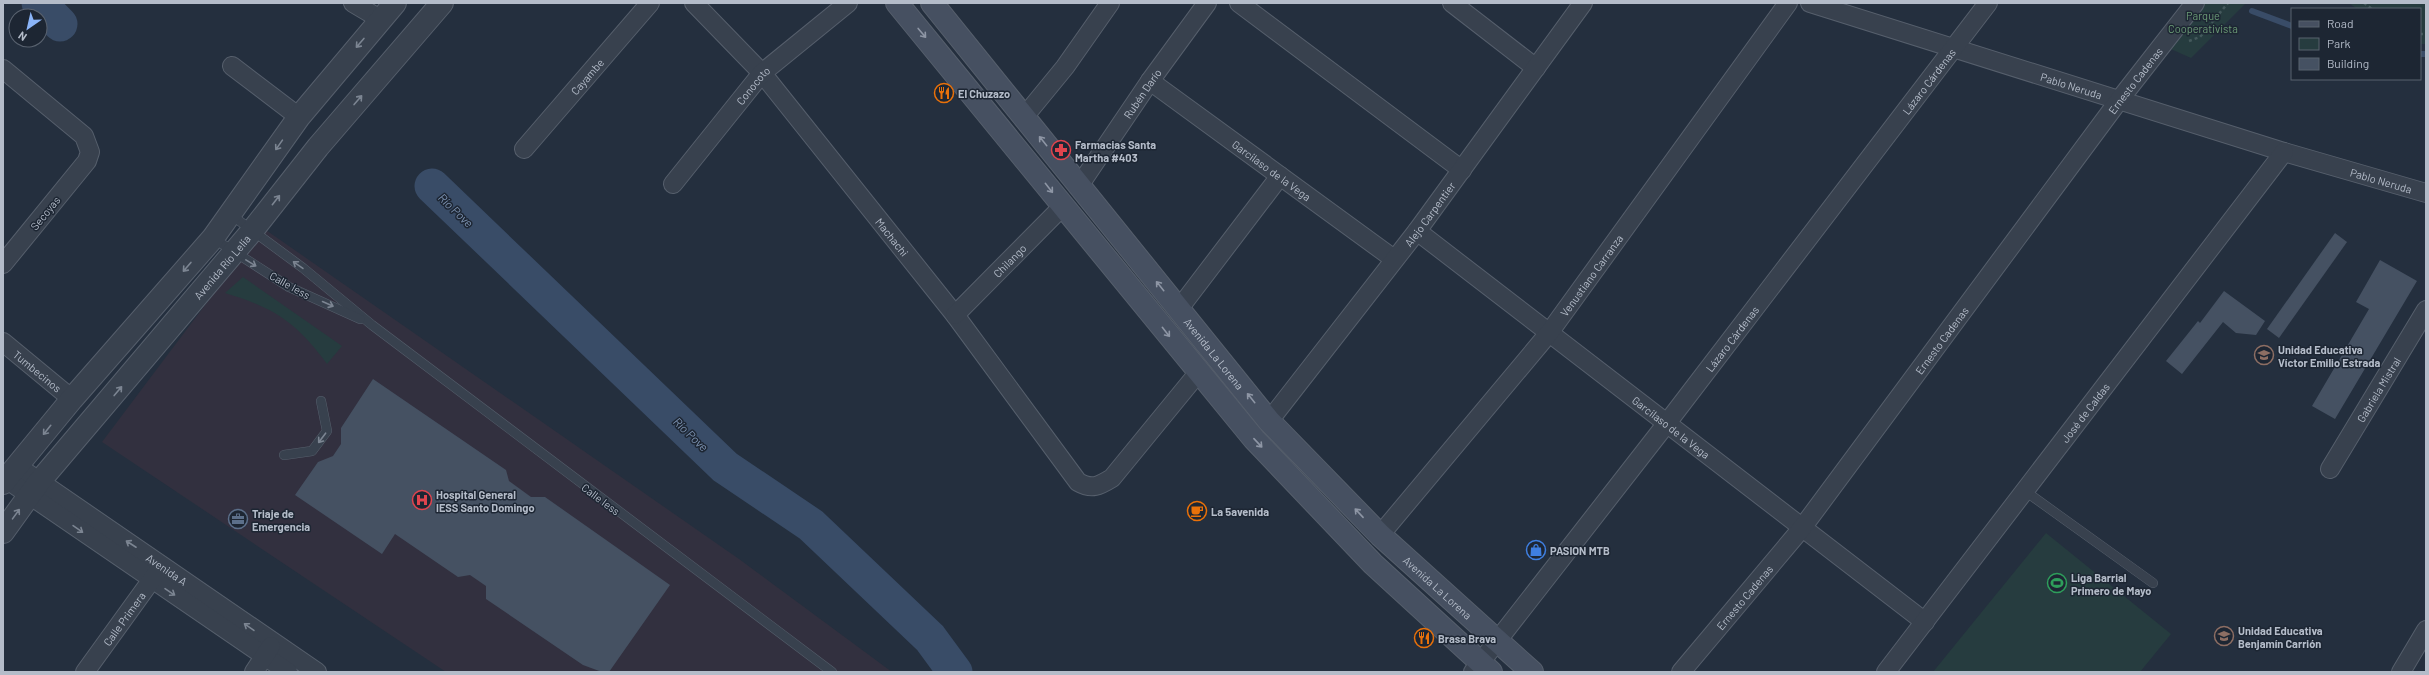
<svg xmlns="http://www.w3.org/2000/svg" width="2429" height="675" viewBox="0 0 2429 675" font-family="Barlow,sans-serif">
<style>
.medical{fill:#32303f}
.green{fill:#263c3f}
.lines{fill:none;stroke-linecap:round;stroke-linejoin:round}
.stream{stroke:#394c67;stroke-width:6}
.river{stroke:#394c67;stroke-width:35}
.building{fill:#455162}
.service-casing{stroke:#565f6c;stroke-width:10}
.minor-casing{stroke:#565f6c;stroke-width:20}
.tertiary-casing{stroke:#565f6c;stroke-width:24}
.secondary-casing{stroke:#565f6c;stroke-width:24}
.path{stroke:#44595c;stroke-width:2.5;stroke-dasharray:3 3;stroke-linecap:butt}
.service{stroke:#38414e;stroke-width:9}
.minor{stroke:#38414e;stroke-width:18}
.tertiary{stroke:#38414e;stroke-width:22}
.secondary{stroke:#465061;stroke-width:22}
.oneway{stroke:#8e96a5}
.oneway2{stroke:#7c8592}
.labels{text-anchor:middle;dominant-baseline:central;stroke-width:3;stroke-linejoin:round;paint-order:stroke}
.park-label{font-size:11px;fill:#6b9a76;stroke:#1d2633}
.street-label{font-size:11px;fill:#b4bcc9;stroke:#1d2633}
.poi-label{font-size:11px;font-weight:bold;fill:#b4bcc9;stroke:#1d2633;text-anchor:start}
.water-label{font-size:12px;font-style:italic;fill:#7c92b1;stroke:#1d2633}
</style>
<rect width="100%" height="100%" fill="#242f3e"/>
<path class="medical" d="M263,228L739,559L892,672H446L102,442Z"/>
<g class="green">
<path d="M2195,3H2246L2191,58L2162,45Z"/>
<path d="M2349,3H2426V44H2420V9H2357Z"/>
<path d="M243,277L342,346L327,364C297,323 275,308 225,293Z"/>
<path d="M2046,533L2171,634L2140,672H1933Z"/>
</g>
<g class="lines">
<g class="stream">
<path d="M2252,11L2292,26"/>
<path d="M2420,54H2426"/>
</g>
<g class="river">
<path d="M39,3L60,24"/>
<path d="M432,186L725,467L811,525L930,638L955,672"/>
</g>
</g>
<g class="building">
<path d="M2335,233L2347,242L2279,338L2267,329Z"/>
<path d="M2380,260L2417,281L2335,419L2312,406L2369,309L2356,302Z"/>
<path d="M2224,291L2265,321L2256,335L2236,333L2223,322L2182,374L2166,361L2198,321L2200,323Z"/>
<path d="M373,379L506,470L509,481L531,497H545L670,585L609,672H602L583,665L486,599V586L470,575L458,577L395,534L382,554L295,495L318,462L333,456L341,444V428Z"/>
</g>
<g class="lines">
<g class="service-casing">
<g id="service">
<path d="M230,214L303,268L372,325L832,672"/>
<path d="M213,238L289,287L360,319"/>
<path d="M284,455L312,451L327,431L321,401"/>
<path d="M2025,491L2153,583"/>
</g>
</g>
<g class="minor-casing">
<g id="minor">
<path d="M353,3L380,19"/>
<path id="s1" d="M694,3L762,73L955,315L1078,482C1092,490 1099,486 1112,478L1198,373"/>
<path d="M1239,3L1462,170"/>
<path d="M1452,3L1536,68"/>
<path id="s2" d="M1810,3L2284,152L2426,193"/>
<path d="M232,66L299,117"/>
<path d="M3,69L84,136L90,152L87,161L3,264"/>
<path id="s3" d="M1150,81L1394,259"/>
<path d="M1024,117L1065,67L1110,3"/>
<path id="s4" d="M524,149L650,3"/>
<path id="s5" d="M673,184L762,73L848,3"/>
<path id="s6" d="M1079,186L1150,81L1207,3"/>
<path id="s7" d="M1417,231L1925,622"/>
<path d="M1178,310L1280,176"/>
<path id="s8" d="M955,315L1063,206"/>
<path id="s9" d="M3,342L72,399"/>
<path id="s10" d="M1269,421L1417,231L1583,3"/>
<path id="s11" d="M17,466L317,672"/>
<path id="s12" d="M2330,469L2426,310"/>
<path d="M6,479L288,672"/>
<path id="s13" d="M1380,535L1549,333L1788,3"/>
<path id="s14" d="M85,672L158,571"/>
<path d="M254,672L271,646"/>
<path id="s15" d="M1473,672L1667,423L1988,3"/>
<path id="s16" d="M1681,672L1802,528L2120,99L2195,3"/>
<path id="s17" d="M1886,672L2284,152"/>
<path d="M2401,672L2426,630"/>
</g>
</g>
<g class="tertiary-casing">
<g id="tertiary">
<path d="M3,483L72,399L213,238L299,117L395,3"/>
<path id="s18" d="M3,532L39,482L252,231L318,147L442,3"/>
</g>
</g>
<g class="secondary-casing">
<g id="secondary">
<path d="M897,3L1254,439L1373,564L1491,672"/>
<path id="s19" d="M932,3L1269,421L1380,535L1532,672"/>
</g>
</g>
<g class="path">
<path d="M2364,3L2372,9"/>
<path d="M2420,34H2426"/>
<path d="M2189,41L2200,37L2228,3"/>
</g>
<use href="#service" class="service"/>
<use href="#minor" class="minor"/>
<use href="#tertiary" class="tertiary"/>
<use href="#secondary" class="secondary"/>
</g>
<defs><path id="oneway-shaft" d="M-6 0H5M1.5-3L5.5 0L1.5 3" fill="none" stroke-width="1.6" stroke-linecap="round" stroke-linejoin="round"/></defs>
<g class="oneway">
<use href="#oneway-shaft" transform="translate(922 33) rotate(50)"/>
<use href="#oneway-shaft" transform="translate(1043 141) rotate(-129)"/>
<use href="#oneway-shaft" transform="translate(1049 188) rotate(52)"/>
<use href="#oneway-shaft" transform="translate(1160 286) rotate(-129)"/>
<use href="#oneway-shaft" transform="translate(1166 332) rotate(52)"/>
<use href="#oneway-shaft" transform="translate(1251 398) rotate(-129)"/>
<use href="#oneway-shaft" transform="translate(1258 443) rotate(47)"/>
<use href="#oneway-shaft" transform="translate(1359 513) rotate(-133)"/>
</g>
<g class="oneway2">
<use href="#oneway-shaft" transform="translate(360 43) rotate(131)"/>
<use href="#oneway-shaft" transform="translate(358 100) rotate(-49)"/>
<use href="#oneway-shaft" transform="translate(279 145) rotate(125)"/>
<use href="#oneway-shaft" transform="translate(276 200) rotate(-52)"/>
<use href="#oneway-shaft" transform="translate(251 263) rotate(31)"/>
<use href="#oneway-shaft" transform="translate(298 265) rotate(-145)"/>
<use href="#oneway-shaft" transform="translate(187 267) rotate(131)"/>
<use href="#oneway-shaft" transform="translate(328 304) rotate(24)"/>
<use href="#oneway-shaft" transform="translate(118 391) rotate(-50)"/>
<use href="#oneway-shaft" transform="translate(47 430) rotate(129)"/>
<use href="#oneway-shaft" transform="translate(322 438) rotate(127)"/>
<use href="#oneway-shaft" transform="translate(16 514) rotate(-54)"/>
<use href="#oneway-shaft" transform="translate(78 529) rotate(35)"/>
<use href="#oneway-shaft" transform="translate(131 544) rotate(-147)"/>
<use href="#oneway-shaft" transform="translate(170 592) rotate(34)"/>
<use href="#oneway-shaft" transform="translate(249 627) rotate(-145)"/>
</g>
<defs>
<g id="restaurant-ring" transform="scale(1)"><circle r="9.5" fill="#1d2633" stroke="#e8710a" stroke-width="1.5"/><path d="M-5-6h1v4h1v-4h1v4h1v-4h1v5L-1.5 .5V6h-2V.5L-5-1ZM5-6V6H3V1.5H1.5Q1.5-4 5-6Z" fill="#e8710a"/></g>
<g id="pharmacy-ring" transform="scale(1)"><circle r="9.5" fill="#1d2633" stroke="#e0444e" stroke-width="1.5"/><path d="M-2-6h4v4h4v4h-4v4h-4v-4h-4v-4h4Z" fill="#e0444e"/></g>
<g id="school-ring" transform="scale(1)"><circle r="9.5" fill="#1d2633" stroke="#8d6e63" stroke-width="1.5"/><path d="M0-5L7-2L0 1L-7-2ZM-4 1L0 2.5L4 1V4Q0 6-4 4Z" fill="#8d6e63"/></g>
<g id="hospital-ring" transform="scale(1)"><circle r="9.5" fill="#1d2633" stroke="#e0444e" stroke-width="1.5"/><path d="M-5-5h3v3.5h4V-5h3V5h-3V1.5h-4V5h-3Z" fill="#e0444e"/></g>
<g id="cafe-ring" transform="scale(1)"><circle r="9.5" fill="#1d2633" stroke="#e8710a" stroke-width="1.5"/><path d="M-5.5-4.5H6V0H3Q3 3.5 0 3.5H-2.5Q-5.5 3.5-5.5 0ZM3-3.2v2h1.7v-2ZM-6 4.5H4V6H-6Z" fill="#e8710a"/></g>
<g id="office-ring" transform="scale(1)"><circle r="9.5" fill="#1d2633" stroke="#5c6f8a" stroke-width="1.5"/><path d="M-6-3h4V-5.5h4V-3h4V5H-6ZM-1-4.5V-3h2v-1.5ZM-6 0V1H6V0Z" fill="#5c6f8a"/></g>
<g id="shop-ring" transform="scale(1)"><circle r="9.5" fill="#1d2633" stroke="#3f7fe0" stroke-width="1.5"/><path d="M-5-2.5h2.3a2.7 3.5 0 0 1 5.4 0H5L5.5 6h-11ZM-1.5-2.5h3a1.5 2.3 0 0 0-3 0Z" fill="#3f7fe0"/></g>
<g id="stadium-ring" transform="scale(1)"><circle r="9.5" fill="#1d2633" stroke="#2e9e5b" stroke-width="1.5"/><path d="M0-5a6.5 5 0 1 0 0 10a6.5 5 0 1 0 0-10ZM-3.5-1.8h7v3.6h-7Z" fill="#2e9e5b"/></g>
</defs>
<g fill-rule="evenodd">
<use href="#restaurant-ring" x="944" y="93"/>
<use href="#pharmacy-ring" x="1061" y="150"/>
<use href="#school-ring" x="2264" y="355"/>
<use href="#hospital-ring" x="422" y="500"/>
<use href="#cafe-ring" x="1197" y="511"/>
<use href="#office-ring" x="238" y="519"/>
<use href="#shop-ring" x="1536" y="550"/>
<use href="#stadium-ring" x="2057" y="583"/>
<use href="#school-ring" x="2224" y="636"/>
<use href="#restaurant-ring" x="1424" y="638"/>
</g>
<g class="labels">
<g class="park-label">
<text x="2203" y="15">Parque<tspan x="2203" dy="13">Cooperativista</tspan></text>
</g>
<g class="street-label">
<text stroke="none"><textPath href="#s4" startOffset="96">Cayambe</textPath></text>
<text stroke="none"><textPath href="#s16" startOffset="746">Ernesto Cadenas</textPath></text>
<text stroke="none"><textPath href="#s15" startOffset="746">Lázaro Cárdenas</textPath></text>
<text stroke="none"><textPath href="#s2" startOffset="274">Pablo Neruda</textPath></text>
<text stroke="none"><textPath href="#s5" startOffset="127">Conocoto</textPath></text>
<text stroke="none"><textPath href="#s6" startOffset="112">Rubén Darío</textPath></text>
<text stroke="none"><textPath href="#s3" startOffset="151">Garcilaso de la Vega</textPath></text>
<text stroke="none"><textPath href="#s2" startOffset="598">Pablo Neruda</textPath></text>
<text transform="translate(45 213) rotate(-51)">Secoyas</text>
<text stroke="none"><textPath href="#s10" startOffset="262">Alejo Carpentier</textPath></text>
<text stroke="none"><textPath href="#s1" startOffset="307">Machachi</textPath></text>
<text stroke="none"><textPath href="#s8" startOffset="77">Chilango</textPath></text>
<text stroke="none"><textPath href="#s18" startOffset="344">Avenida Río Lelia</textPath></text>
<text stroke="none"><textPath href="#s13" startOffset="335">Venustiano Carranza</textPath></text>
<text transform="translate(290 285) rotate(29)">Calle Iess</text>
<text stroke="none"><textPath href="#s15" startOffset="422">Lázaro Cárdenas</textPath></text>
<text stroke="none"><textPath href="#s16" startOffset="422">Ernesto Cadenas</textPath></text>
<text stroke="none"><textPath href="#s19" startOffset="450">Avenida La Lorena</textPath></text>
<text stroke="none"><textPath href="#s9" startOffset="45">Tumbecinos</textPath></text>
<text stroke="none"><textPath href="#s12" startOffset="93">Gabriela Mistral</textPath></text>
<text stroke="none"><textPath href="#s17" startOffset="327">José de Caldas</textPath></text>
<text stroke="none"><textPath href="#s7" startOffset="321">Garcilaso de la Vega</textPath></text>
<text transform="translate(601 499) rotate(37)">Calle Iess</text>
<text stroke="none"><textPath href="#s11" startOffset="182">Avenida A</textPath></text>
<text stroke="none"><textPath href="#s19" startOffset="774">Avenida La Lorena</textPath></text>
<text stroke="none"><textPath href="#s16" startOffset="98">Ernesto Cadenas</textPath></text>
<text stroke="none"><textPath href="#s14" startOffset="66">Calle Primera</textPath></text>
</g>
<g class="poi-label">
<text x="958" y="93">El Chuzazo</text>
<text x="1075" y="144">Farmacias Santa<tspan x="1075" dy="13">Martha #403</tspan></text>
<text x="2278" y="349">Unidad Educativa<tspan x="2278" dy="13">Víctor Emilio Estrada</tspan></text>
<text x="436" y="494">Hospital General<tspan x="436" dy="13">IESS Santo Domingo</tspan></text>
<text x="1211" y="511">La 5avenida</text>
<text x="252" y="513">Triaje de<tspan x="252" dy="13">Emergencia</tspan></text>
<text x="1550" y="550">PASION MTB</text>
<text x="2071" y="577">Liga Barrial<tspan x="2071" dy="13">Primero de Mayo</tspan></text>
<text x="2238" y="630">Unidad Educativa<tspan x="2238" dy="13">Benjamín Carrión</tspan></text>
<text x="1438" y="638">Brasa Brava</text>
</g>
<g class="water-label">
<text transform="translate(456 210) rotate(44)">Río Pove</text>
<text transform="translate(691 434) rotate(44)">Río Pove</text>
</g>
</g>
<rect width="2429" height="675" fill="none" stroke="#b4bcc9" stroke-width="8"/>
<rect x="2291" y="8" width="130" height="72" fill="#1d2633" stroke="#59626f"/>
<rect x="2299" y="21" width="20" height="6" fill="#465061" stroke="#59626f"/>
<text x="2327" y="28" font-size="12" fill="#b4bcc9">Road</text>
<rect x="2299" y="38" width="20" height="12" fill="#263c3f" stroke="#59626f"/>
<text x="2327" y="48" font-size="12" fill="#b4bcc9">Park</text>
<rect x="2299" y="58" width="20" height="12" fill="#455162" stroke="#59626f"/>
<text x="2327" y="68" font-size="12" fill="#b4bcc9">Building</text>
<g transform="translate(28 28) rotate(214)"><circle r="19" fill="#1d2633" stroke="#59626f"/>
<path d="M0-3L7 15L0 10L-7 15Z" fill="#8ab4f8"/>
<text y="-6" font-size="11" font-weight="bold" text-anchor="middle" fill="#b4bcc9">N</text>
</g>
</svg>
